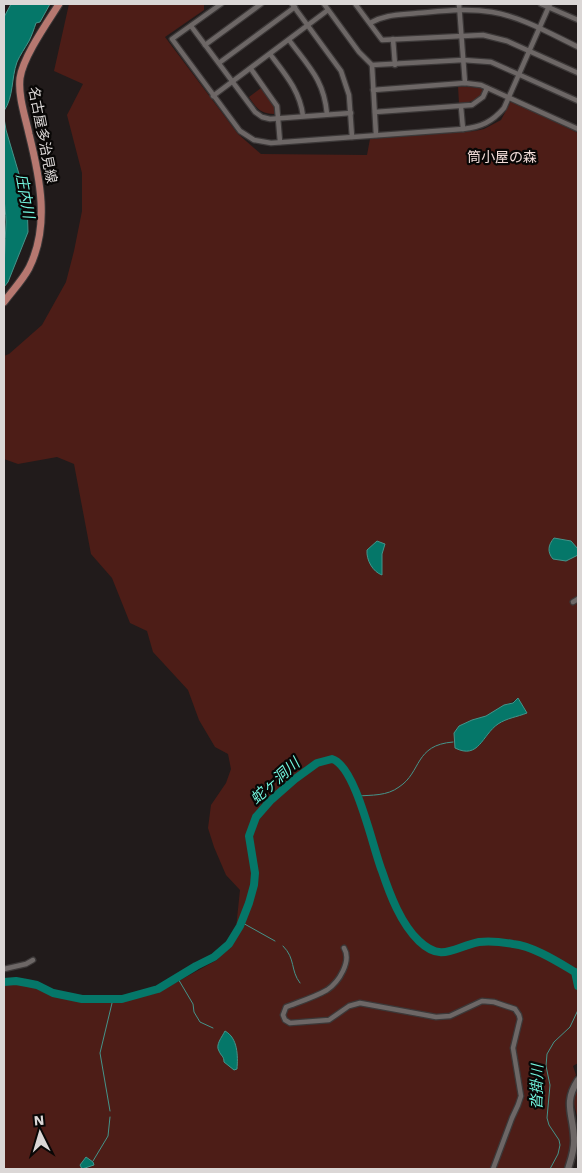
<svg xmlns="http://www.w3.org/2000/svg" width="582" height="1173" viewBox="0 0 582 1173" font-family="'Work Sans','Noto Sans JP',sans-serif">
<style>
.green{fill:#4d1d17;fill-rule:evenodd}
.water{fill:#057769;stroke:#45948a}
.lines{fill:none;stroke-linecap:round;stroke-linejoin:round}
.stream{stroke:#45948a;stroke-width:1}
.river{stroke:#057769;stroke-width:8}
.minor-casing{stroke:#3c3838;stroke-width:7}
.secondary-casing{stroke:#3c3838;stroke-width:9}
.primary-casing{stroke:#3c3838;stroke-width:9}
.minor{stroke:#6d6766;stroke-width:4.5}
.secondary{stroke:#6d6766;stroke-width:6}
.primary{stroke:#b67870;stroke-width:7}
.labels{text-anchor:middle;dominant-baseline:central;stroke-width:4.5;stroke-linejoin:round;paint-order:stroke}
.street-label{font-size:14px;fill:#dbd7d6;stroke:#090706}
.park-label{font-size:14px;fill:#f1dcd8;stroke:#090706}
.water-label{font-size:15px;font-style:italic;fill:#73f6df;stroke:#090706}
</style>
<rect width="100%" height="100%" fill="#211b1b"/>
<g class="green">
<path d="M69,4H204V10L165,37L238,134L261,154L367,155L370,139L475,131L484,129L501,120L511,101L578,133V1063L573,1066L576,1075C556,1108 571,1112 571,1143C571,1152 568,1161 565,1169H83L92,1167L81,1168L82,1169H4V985H28L56,997L91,1002L123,1001L157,993L217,960L235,938L240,890L226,875L214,847L208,828L211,805L226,783L231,769L228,754L215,747L199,720L188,690L153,652L147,631L130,623L112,578L91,554L74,464L57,457L18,464L4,459V356L9,354L42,325L66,282L74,251L82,211V173L67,115L83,84L54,71ZM517,699L527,713C517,717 506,718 497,725C483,735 483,754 460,750L459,726L472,720L486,716Z"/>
<path d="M458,86L482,88L483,92C478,101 469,102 459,104Z"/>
<path d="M261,88L277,111L274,114C261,114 256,108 249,97Z"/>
<path d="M578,1086V1120L573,1100Z"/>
</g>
<g class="water">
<path d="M11,4H50L40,22L36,23C34,29 32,35 29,41C25,48 20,55 17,62C11,79 14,96 4,111V17Z"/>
<path d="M4,118L6,130L27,201L28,232L8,282L4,287C4,265 5,244 6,222C6,213 4,204 4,195C3,170 4,144 4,118Z"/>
<path d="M554,538L571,541L578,549V555L566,561L553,559C547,552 548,545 554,538Z"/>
<path d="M377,541L385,544L382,554V575C373,572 366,560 367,550Z"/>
<path d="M518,698L527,713C517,717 507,718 498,724C482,735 479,760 455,748L454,733L459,726L472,720L486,716L504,705L513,703Z"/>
<path d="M225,1031C238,1038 238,1056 237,1069L234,1070L224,1062C224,1056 221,1056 219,1051C215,1045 222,1037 225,1031Z"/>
<path d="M86,1157L93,1162L94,1165L82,1169L80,1165Z"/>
</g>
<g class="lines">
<g class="stream">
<path d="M357,796C372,795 387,796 399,787C422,772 414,745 453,742"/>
<path d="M241,922L275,941"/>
<path d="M283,946C296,959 290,970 300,983"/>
<path d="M177,977L193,1004L194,1012L200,1022L213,1028"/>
<path d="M110,1111L100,1053L113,999"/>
<path d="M93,1161L108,1136L110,1117"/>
<path d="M550,1169L558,1154L560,1145L559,1140L549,1125L547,1118L550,1085L546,1066L547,1054L554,1042L570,1027L578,1010"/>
</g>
<path class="river" d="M4,982L16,981L27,983L37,985L53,993L82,999H122L158,989L196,966L214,957L229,944L240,926L249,903L254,885L255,873L249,836L256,817L270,801L295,779L317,763L332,759C356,766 373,849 382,871C390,895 401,924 419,941C442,963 454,947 479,942C490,941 502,942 513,944C533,946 558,962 575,972L578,986"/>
<g class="minor-casing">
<g id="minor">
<path d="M221,4L172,39L240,131L254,140L271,143L463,129C481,127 492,122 504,108L550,4"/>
<path d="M292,4L341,71L349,95L352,137"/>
<path d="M324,4L359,52L372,65L463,60L491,62L578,101"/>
<path d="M459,4L465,83"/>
<path d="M541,4L578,20"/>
<path d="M356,5L382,40L483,35L507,41L578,73"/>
<path d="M370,23C386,14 400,15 418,13C443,11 467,8 492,12C522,17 551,34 578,47"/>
<path d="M191,26L255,112L262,117L270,119L351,113"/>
<path d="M393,39L395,65"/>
<path d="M289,40C309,67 324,80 327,114"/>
<path d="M205,45L261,4"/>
<path d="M270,54C285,74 300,91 303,116"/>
<path d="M219,63L295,7"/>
<path d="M372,65L376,135"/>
<path d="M251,69L277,106L280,142"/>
<path d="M373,90L465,83L481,85L578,129"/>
<path d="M213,96L328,10"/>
<path d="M461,107L463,129"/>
<path d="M375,112L472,105L483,97L487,88"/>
<path d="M573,602L578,599"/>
<path d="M344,948C352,961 339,982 327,990C315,997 299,1002 286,1007L283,1015L285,1020L290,1023L329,1020L349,1006L360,1003L436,1017L450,1016L482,1001L494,1002L515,1009L519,1015L520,1019L513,1048L521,1096L518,1105L512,1118L493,1169"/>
<path d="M4,969L26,964L33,960"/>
</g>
</g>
<g class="secondary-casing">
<path id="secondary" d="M568,1169C571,1159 575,1149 574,1138C573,1114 563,1103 578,1080"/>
</g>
<g class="primary-casing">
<path id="primary" d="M4,302C12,291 22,281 29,268C50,226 40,178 29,134C25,116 18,96 20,78C23,57 47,23 59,4"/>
</g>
<use href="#minor" class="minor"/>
<use href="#secondary" class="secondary"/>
<use href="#primary" class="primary"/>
</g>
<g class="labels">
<g class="street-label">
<text transform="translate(43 135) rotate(79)">名古屋多治見線</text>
</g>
<g class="park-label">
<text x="502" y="157">筒小屋の森</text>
</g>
<g class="water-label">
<text transform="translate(25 196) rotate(80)">庄内川</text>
<text transform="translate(275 781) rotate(-42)">蛇ヶ洞川</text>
<text transform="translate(537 1087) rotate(-89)">沓掛川</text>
</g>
</g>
<rect width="582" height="1173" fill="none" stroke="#dbd7d6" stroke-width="10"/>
<g transform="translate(40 1133) rotate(355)" stroke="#090706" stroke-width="4" paint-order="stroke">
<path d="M0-4L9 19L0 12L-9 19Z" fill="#dbd7d6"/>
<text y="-8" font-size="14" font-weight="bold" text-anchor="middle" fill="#dbd7d6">N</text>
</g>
</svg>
